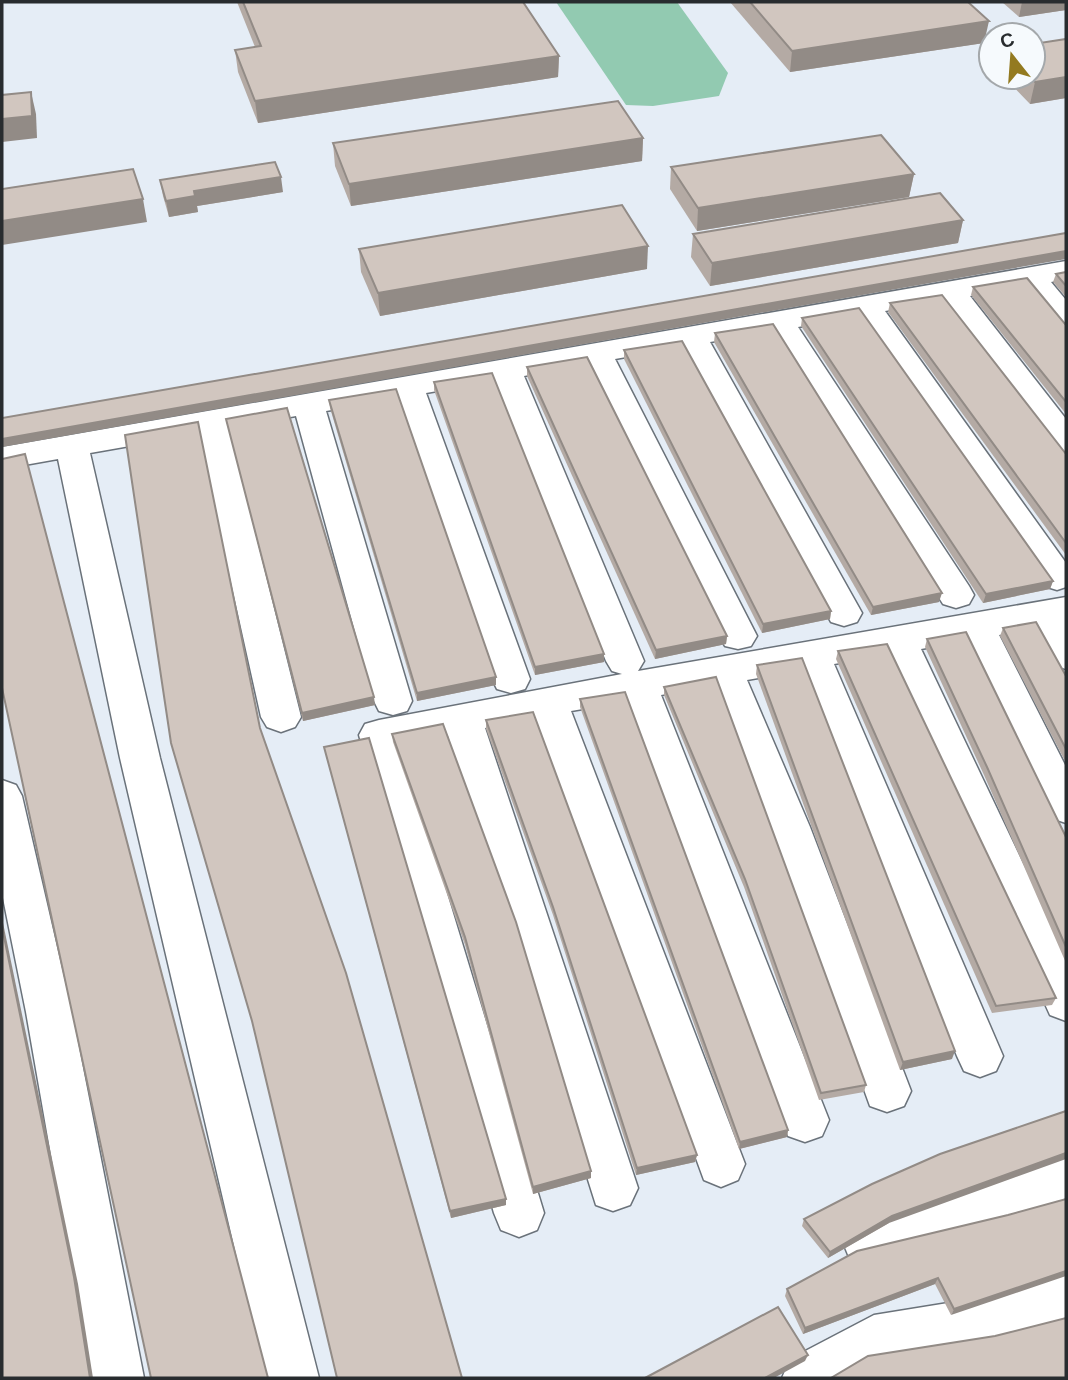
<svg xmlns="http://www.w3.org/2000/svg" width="1068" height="1380" viewBox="0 0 1068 1380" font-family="Arial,sans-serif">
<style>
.green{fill:#92cab1}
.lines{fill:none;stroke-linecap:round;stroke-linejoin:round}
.minor-casing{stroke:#6a727a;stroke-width:3}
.minor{fill:#fff;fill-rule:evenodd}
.wall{fill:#b4aaa4}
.shaded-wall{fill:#928b86}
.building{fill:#d1c6bf;stroke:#928b86;stroke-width:2}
</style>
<rect width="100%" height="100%" fill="#e5edf6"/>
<path class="green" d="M556,2H677L728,73L719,96L653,106L626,105Z"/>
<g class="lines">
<g class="minor-casing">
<g id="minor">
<path d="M1066,261V279L1051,282L1066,300V328L1055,325L1023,286L970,296L1066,419V452L1054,448L943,301L885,311L1066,563V587L1057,590L1044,586L858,316L798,327L969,586L974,595L969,604L956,608L943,604L770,332L710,342L862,613L857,622L844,626L831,622L826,613L682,347L615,359L757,636L751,646L738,649L725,646L719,636L586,364L524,376L644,661L638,671L1066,597V669L1053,665L1033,629L999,635L1066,767V823L1051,818L965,641L921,649L1066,954V1021L1050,1015L887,655L834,664L1003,1056L996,1071L980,1077L964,1071L957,1056L799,671L747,680L810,827L911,1091L904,1106L887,1112L870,1106L769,827L712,686L661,695L829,1120L822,1136L805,1142L788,1136L624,702L571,711L745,1164L738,1180L721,1187L704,1180L535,718L485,728L638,1188L630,1205L613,1211L596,1205L448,736L402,745L544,1213L537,1230L519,1237L501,1230L494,1213L359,735L365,724L379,720L622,674L612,671L606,661L494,381L426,393L530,679L525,689L511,693L497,689L492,679L396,399L326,411L412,701L407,711L393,715L379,711L374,701L296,416L229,428L301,717L295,727L281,732L267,727L261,717L198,434L90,453L160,758L319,1378H265L120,758L58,459L2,469V447Z"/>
<path d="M2,780L16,785L22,796L72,1012L144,1378H90L26,1012L2,893Z"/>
<path d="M1066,1156V1202L869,1270L851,1262L844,1245L851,1228Z"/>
<path d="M1066,1268V1320L979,1350L881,1366L860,1378H782L790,1359L874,1315L979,1298Z"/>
</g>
</g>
<use href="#minor" class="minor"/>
</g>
<g class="wall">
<path d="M237,2H523L559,56L558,77L258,123L238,72L235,50L255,47Z"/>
<path d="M730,2H968L984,43L790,72Z"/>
<path d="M1002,2H1066V10L1019,17Z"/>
<path d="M1066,39V98L1030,104L1004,77H1033Z"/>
<path d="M643,138L642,161L351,206L335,166L333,143Z"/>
<path d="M671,167L914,174L909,197L697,231L670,189Z"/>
<path d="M160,180L283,192L197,206L198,212L169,217L163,196Z"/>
<path d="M963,220L958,243L710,286L691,257L693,234Z"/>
<path d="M359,249L647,269L380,316L361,272Z"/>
<path d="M1066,272V297L1053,282L1056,274Z"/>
<path d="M973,287L1066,325V414L971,295Z"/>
<path d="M890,303L1066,454V555L888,312Z"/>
<path d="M802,318L1053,581L1050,589L983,603L801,326Z"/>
<path d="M715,333L939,602L871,615L714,342Z"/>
<path d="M624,350L831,611L830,619L762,633L624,359Z"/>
<path d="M527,367L727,636L726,644L655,659L527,376Z"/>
<path d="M434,382L604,654V662L535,675L434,390Z"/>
<path d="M329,400L496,677V685L417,701L330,408Z"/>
<path d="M226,419L375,705L303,721Z"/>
<path d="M1003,628L1066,676V763L1000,636Z"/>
<path d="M927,639L1066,837V963L984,775L925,647Z"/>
<path d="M838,651L1056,998L1052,1005L992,1013L836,659Z"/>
<path d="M757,665L952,1059L900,1070L756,674Z"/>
<path d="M664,687L866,1085L864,1092L819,1100L744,887L664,695Z"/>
<path d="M580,699L788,1130L787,1137L739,1149L580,707Z"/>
<path d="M486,720L697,1155L695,1162L636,1175L553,915L486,729Z"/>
<path d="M392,734L591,1171V1178L533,1194L465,945L393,742Z"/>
<path d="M324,747L506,1199V1205L451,1218L326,755Z"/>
<path d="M1008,1215L951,1315L935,1284L803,1334L785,1296L787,1289Z"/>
<path d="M804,1219L889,1223L828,1258L802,1226Z"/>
</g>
<g class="shaded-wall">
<path d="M1022,2H1066V10L1019,17Z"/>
<path d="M989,21L984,43L790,72L792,51Z"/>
<path d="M559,56L558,77L258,123L255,101Z"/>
<path d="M1066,77V98L1030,104L1035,82Z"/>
<path d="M31,92L36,114L37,138L2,142V119Z"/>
<path d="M643,138L642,161L351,206L349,184Z"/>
<path d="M914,174L909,197L697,231L698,208Z"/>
<path d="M281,177L283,192L197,206L198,212L169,217L166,201L194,191Z"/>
<path d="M143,199L147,222L2,245V221Z"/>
<path d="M963,220L958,243L710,286L712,263Z"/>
<path d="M648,246L647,269L380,316L378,293Z"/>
<path d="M1066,251V259L2,447V439Z"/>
<path d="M1053,581L1050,589L983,603L986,594Z"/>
<path d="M942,593L939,602L871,615L873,607Z"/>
<path d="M831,611L830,619L762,633L763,624Z"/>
<path d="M727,636L726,644L655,659L656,650Z"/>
<path d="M604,654V662L535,675V667Z"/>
<path d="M496,677V685L417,701V693Z"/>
<path d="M374,697L375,705L303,721L302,713Z"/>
<path d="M2,918L78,1284L93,1378H90L2,927Z"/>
<path d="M955,1051L952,1059L900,1070L903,1062Z"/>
<path d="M788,1130L787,1137L739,1149L740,1142Z"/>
<path d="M1066,1153V1159L889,1223L828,1258L830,1252L892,1216Z"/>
<path d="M697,1155L695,1162L636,1175L637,1168Z"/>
<path d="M591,1171V1178L533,1194V1187Z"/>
<path d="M506,1199V1205L451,1218L450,1211Z"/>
<path d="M1066,1271V1276L951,1315L954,1309Z"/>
<path d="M938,1278L935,1284L803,1334L805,1328Z"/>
<path d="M808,1355L805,1361L774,1378H765Z"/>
</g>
<g class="building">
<path d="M243,2H523L559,56L255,101L235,50L261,46Z"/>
<path d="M750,2H968L989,21L792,51Z"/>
<path d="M1066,39V77L1035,82L1031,77H1033V44Z"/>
<path d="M31,92L32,116L2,119V95Z"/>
<path d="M618,101L643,138L349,184L333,143Z"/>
<path d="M881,135L914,174L698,208L671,167Z"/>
<path d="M275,162L281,177L194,191L195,196L166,201L160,180Z"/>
<path d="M133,169L143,199L2,221V189Z"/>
<path d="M940,193L963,220L712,263L693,234Z"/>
<path d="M622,205L648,246L378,293L359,249Z"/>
<path d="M1066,233V251L2,439V418Z"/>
<path d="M1066,272V286L1056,274Z"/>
<path d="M1027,278L1066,325V402L973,287Z"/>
<path d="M942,295L1066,454V543L890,303Z"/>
<path d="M859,308L1053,581L986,594L802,318Z"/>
<path d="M773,324L942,593L873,607L715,333Z"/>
<path d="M682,341L831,611L763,624L624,350Z"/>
<path d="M587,357L727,636L656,650L527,367Z"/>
<path d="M492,373L604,654L535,667L434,382Z"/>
<path d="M396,389L496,677L417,693L329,400Z"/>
<path d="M287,408L374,697L302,713L226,419Z"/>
<path d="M198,422L260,728L346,973L462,1378H337L252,1021L171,743L125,435Z"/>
<path d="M25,454L268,1378H151L2,688V459Z"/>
<path d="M1036,622L1066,676V749L1003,628Z"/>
<path d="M966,632L1066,837V947L987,767L927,639Z"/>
<path d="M887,644L1056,998L996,1006L838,651Z"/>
<path d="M802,658L955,1051L903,1062L757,665Z"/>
<path d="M716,677L866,1085L821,1093L745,879L664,687Z"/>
<path d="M625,692L788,1130L740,1142L580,699Z"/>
<path d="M533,712L697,1155L637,1168L553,907L486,720Z"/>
<path d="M443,724L516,922L591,1171L533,1187L465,937L392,734Z"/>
<path d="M369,738L506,1199L450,1211L324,747Z"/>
<path d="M2,927L74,1277L90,1378H2Z"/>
<path d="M1066,1111V1153L892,1216L830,1252L804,1219L872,1184L940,1154Z"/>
<path d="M1066,1199V1271L954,1309L938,1278L805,1328L787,1289L857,1251L1008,1215Z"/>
<path d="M778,1307L808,1355L765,1378H645Z"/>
<path d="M1066,1318V1378H831L868,1356L995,1336Z"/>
</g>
<rect width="1068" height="1380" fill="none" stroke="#282c2f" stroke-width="7"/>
<g transform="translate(1012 56) rotate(343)"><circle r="33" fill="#f6fafd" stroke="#a4a8ab" stroke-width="2"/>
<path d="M0-5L12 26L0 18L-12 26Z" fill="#937a20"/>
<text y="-10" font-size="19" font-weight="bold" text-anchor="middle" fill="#282c2f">С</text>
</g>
</svg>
